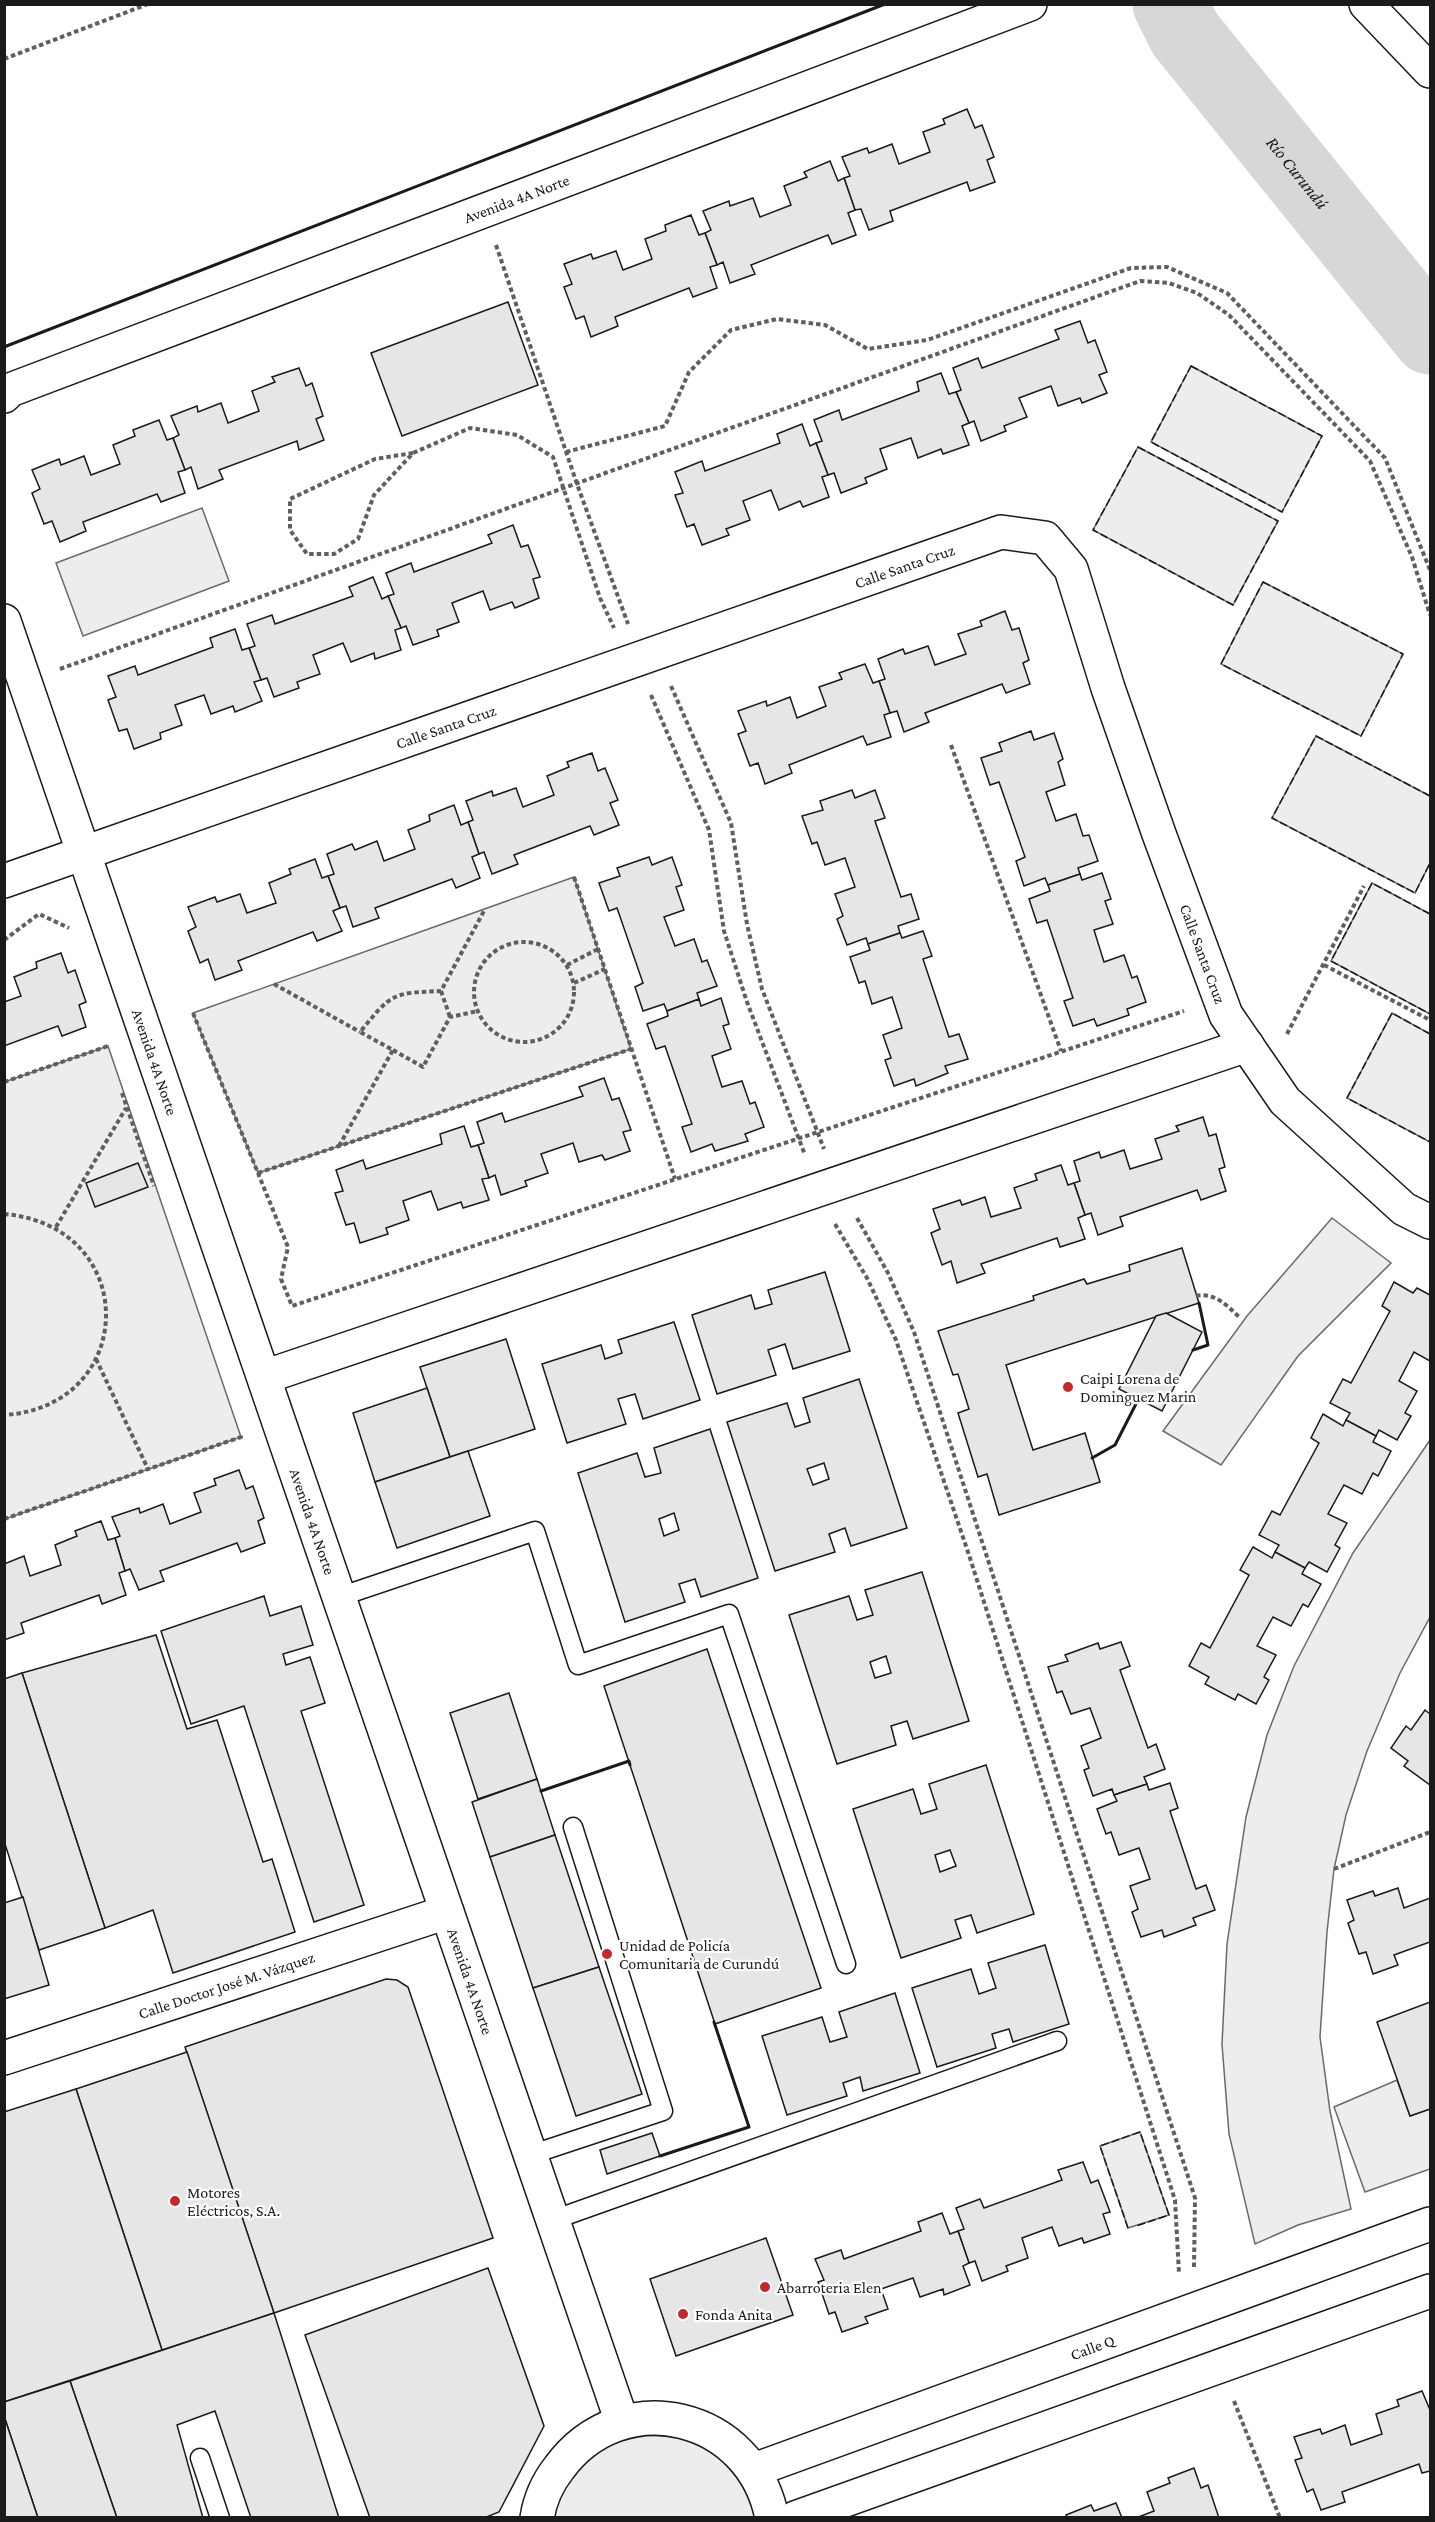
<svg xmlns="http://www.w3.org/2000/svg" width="1435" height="2522" viewBox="0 0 1435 2522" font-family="'Crimson Pro',serif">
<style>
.built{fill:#ededed;stroke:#6a6a6a;stroke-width:1.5}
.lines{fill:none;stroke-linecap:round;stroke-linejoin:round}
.river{stroke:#d7d7d7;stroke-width:75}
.building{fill:#e6e6e6;stroke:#1a1a1a;stroke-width:1.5;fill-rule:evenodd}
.service-casing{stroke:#1a1a1a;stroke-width:21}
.minor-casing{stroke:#1a1a1a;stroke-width:36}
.secondary-casing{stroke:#1a1a1a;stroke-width:36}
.path{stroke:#5f5f5f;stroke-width:4;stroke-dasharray:4.5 3;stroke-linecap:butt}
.service{stroke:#fff;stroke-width:18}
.minor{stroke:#fff;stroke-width:33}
.secondary{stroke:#fff;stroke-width:33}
.fence{stroke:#1a1a1a;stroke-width:1.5;stroke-dasharray:8 3;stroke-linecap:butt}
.wall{stroke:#1a1a1a;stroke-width:3}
.poi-dot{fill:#c62828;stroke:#fff;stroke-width:2}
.labels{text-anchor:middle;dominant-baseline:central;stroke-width:4.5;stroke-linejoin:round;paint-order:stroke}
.street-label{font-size:16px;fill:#1a1a1a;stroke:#fff}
.poi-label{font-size:16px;fill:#1a1a1a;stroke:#fff;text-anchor:start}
.water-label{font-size:18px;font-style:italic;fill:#1a1a1a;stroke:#fff}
</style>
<rect width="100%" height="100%" fill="#fff"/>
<g class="built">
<path d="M1191,366L1322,436L1282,512L1151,442Z"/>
<path d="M1138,447L1278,521L1233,605L1093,530Z"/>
<path d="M202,508L229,581L83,636L56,563Z"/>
<path d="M1263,582L1403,654L1361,736L1221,664Z"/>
<path d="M1316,736L1430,796V863L1415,893L1272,818Z"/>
<path d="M574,877L631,1049L258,1173L193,1013Z"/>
<path d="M1372,883L1430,914V1014L1331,961Z"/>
<path d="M1392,1013L1430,1034V1142L1347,1098Z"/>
<path d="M108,1046L241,1437L5,1519L4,1082Z"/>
<path d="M1332,1218L1391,1263L1298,1356L1221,1465L1163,1431L1247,1316Z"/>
<path d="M1430,1440V1617L1400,1673L1367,1751L1346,1815L1334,1869L1327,1932L1320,2037L1330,2111L1351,2209L1298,2225L1255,2244L1229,2134L1222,2044L1227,1944L1246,1817L1267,1735L1294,1666L1353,1553Z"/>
<path d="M1397,2080L1410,2116L1430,2109V2169L1365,2192L1334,2107Z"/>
<path d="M1140,2132L1169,2215L1128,2228L1100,2146Z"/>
<path d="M593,2434L717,2435L772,2518H537Z"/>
</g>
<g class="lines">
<path class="river" id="s1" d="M1170,4L1185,34L1430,337"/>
</g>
<g class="building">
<path d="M967,109L975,128L982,125L994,157L987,160L995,182L970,191L967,182L890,211L893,221L869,230L861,209L855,210L844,178L850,176L842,157L867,148L869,153L892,144L899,164L930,152L923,132L945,124L943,119Z"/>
<path d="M830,161L838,181L844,178L855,210L848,213L856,235L832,244L828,235L751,265L755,274L730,283L723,262L717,265L705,233L711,230L703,211L729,201L730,206L753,198L760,217L791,205L784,186L807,177L804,172Z"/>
<path d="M691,215L699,235L705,233L717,265L710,267L717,288L693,297L689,288L615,317L618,326L591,337L584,316L576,319L564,287L572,284L564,264L591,254L593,259L616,251L623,270L652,259L645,239L666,231L665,225Z"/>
<path d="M508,302L538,385L402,436L371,353Z"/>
<path d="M1080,321L1088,343L1095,340L1107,372L1099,375L1107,393L1082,403L1080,398L1058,406L1051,386L1019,398L1027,417L1004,426L1006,431L981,441L974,421L969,423L956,392L961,390L953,368L978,358L982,368L1059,339L1055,330Z"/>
<path d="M299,368L306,386L312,383L323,416L316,419L324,440L299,450L297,441L219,470L223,479L198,489L191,467L185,470L173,438L179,435L171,416L197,406L198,412L221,403L228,423L259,411L252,391L275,382L272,377Z"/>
<path d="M941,373L949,394L956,392L969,423L962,426L969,445L943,454L941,449L918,458L911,438L880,449L887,469L865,478L867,483L841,493L834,473L828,475L816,443L822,441L814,420L839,410L842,420L919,391L917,382Z"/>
<path d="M159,420L167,440L173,438L185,470L178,472L185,493L161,502L157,494L83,522L86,531L60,542L52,521L44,524L32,493L40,489L32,470L59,459L61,465L84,456L91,475L120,464L113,445L135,436L133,430Z"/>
<path d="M802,424L810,446L816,443L828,475L822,477L829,497L803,507L800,501L779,510L771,490L743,501L750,520L726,529L729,535L702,545L694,524L687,527L675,495L683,493L675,472L702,461L705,471L780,443L777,434Z"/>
<path d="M513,525L521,547L528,545L540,577L533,579L539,598L515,608L512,602L490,610L483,591L452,603L459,622L437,630L439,636L413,645L406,626L401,628L388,596L394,594L386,573L411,563L414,572L492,543L488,535Z"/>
<path d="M373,577L382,599L388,596L401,628L395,630L401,650L375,659L374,653L351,662L343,643L313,655L320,674L297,682L299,688L274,697L267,678L261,680L249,648L255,646L247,624L272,615L275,624L353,596L349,587Z"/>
<path d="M1005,611L1012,630L1019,628L1029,660L1023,663L1030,684L1006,693L1002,684L925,713L929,722L904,732L897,711L890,713L879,681L885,679L878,659L903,649L905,654L928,646L935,665L966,654L958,634L982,626L980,621Z"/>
<path d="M235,629L242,650L249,648L261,680L254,682L262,701L235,712L233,706L211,714L204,695L175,705L182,725L160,733L161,739L134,749L127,729L119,731L108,700L116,697L108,676L135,666L138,675L213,647L210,638Z"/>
<path d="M865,664L873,683L879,681L890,713L884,715L891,737L867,745L863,736L789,765L792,773L765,784L758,763L750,766L738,734L746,731L738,711L766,701L767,706L790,697L797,718L826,706L819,687L842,679L839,673Z"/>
<path d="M1031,731L1034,740L1054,733L1063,759L1058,762L1065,785L1046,792L1056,821L1076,814L1083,836L1089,835L1098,861L1078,868L1080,874L1048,885L1045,878L1024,886L1016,861L1025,857L999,782L990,785L981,758L1002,751L999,743Z"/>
<path d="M592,753L598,771L605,768L618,800L610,803L619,825L594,835L590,826L514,855L518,864L492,874L484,852L479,854L468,822L473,820L466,801L492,791L493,796L516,788L523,807L554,795L547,776L569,767L567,762Z"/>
<path d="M852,790L855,798L875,790L885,818L875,821L901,897L911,894L919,919L898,926L900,933L868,944L866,938L847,945L837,919L843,916L835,894L855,887L845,858L825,865L817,842L812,844L802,816L823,810L820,801Z"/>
<path d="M454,805L461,825L468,822L479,854L472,857L480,878L456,888L452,879L375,908L379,918L353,927L346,906L340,908L328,876L334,874L327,854L352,844L355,850L377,841L384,861L415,849L408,830L430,821L429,815Z"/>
<path d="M649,857L652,865L672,857L682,885L676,887L684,910L664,917L675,946L694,939L702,962L707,960L717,986L697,993L699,999L667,1011L664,1004L643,1011L635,987L643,983L617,908L609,911L599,883L620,876L617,868Z"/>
<path d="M315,859L322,878L328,876L340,908L333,911L342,931L317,941L313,932L238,961L242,970L215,980L208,959L200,963L188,931L196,927L188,907L215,897L217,902L240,894L247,913L276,903L269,883L291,874L289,869Z"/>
<path d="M1102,873L1111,899L1105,901L1113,924L1094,930L1104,962L1124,955L1132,978L1137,976L1146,1002L1127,1009L1129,1015L1097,1026L1094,1019L1073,1026L1064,1001L1073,998L1047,920L1037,923L1029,899L1050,891L1048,885L1080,874L1082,880Z"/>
<path d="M923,931L932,956L923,959L949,1037L959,1034L968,1059L945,1066L948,1073L916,1086L914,1079L894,1086L885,1060L891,1058L883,1035L902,1028L892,997L872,1004L865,981L859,983L850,957L870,950L868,944L900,933L902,938Z"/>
<path d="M61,953L68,973L75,970L86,1002L79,1005L86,1027L62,1036L58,1026L4,1046V1002L21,996L14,977L37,968L36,962Z"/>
<path d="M721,998L729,1024L723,1026L731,1049L712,1056L722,1087L742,1081L750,1104L755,1102L764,1127L745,1134L748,1141L715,1151L712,1144L691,1152L682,1127L692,1124L665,1046L656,1049L647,1024L668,1016L667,1011L699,999L701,1006Z"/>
<path d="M604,1078L612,1100L619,1098L631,1130L623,1132L630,1151L605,1160L602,1155L579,1162L573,1143L541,1154L548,1173L525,1181L527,1186L501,1195L495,1175L489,1178L478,1145L484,1143L477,1122L502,1113L505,1122L583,1096L579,1087Z"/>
<path d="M1203,1117L1209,1136L1216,1134L1225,1167L1219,1169L1226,1191L1201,1200L1197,1190L1120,1217L1123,1226L1098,1235L1091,1213L1085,1215L1074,1183L1080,1181L1074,1161L1099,1152L1101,1158L1124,1150L1130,1169L1162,1159L1155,1139L1179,1131L1176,1126Z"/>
<path d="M464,1126L471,1147L478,1145L489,1178L482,1179L489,1200L463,1208L461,1202L438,1210L431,1191L403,1201L409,1220L386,1228L388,1234L360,1243L354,1223L346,1225L335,1193L343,1191L336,1170L363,1160L366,1169L442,1144L440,1134Z"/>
<path d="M138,1163L148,1187L95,1207L86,1183Z"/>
<path d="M1061,1165L1068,1185L1074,1183L1085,1215L1078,1218L1085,1239L1060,1247L1057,1238L981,1264L985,1273L957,1283L951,1261L942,1265L931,1233L940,1229L933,1209L960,1200L962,1205L985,1197L991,1217L1021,1208L1014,1188L1037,1180L1035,1174Z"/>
<path d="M1182,1248L1199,1303L1006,1365L1033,1450L1085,1433L1100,1482L999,1515L987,1474L978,1477L958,1413L969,1409L958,1374L953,1375L938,1331L1034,1300L1033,1296L1084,1279L1087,1284L1130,1271L1129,1265Z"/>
<path d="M825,1272L850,1351L793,1369L785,1344L768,1350L776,1375L717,1394L692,1315L751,1295L755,1309L772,1304L768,1290Z"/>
<path d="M1394,1282L1413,1293L1417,1288L1430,1295V1361L1414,1352L1399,1381L1417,1391L1405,1413L1411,1416L1397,1440L1379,1430L1376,1436L1346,1420L1350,1413L1330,1403L1343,1379L1351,1383L1390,1311L1382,1306Z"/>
<path d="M1166,1313L1202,1332L1162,1411L1119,1389L1156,1316Z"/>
<path d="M674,1322L700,1400L643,1419L635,1394L618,1399L626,1424L567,1443L542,1364L601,1345L605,1359L622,1353L618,1340Z"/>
<path d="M506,1339L535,1429L450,1457L420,1367Z"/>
<path d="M859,1379L907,1528L851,1546L845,1528L829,1534L835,1552L775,1571L727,1422L787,1403L795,1427L810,1422L803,1398ZM824,1463L829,1479L813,1485L807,1469Z"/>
<path d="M427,1388L450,1457L375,1482L353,1413Z"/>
<path d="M1323,1414L1343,1426L1346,1420L1376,1436L1373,1442L1391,1451L1378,1476L1373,1473L1362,1494L1344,1485L1328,1514L1347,1523L1335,1545L1340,1548L1327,1572L1309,1562L1305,1568L1275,1552L1279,1545L1259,1535L1272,1511L1280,1515L1319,1443L1311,1438Z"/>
<path d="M710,1429L758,1578L701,1597L695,1579L679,1584L685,1602L625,1622L578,1473L637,1453L645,1477L661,1473L654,1448ZM674,1513L679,1530L664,1536L659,1519Z"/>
<path d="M468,1451L490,1516L397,1548L375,1482Z"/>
<path d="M239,1470L246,1489L253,1486L264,1518L258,1521L265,1543L241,1552L237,1543L160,1571L164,1581L139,1590L130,1569L125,1571L115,1538L120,1536L112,1517L139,1508L140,1513L163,1504L170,1524L201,1512L194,1493L216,1485L214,1479Z"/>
<path d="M101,1521L108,1540L115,1538L125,1571L119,1573L126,1595L102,1604L99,1595L21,1623L24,1633L4,1640V1564L24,1556L30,1576L61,1565L55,1545L77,1536L75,1531Z"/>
<path d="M1253,1547L1272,1558L1275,1552L1305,1568L1302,1574L1321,1584L1308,1607L1303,1604L1291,1626L1273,1617L1257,1646L1276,1655L1264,1677L1269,1680L1256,1704L1238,1694L1235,1700L1205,1684L1209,1677L1189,1666L1201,1643L1210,1648L1249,1575L1240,1570Z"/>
<path d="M922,1572L969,1721L913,1739L907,1721L891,1726L896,1745L837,1764L789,1615L849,1596L857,1620L873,1615L865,1590ZM886,1656L891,1673L875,1678L870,1662Z"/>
<path d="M264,1596L270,1616L301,1606L313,1645L283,1654L286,1665L310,1657L325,1703L301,1711L364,1905L314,1922L244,1706L191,1724L161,1631Z"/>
<path d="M156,1635L187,1729L217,1720L263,1862L272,1859L295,1932L173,1973L153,1910L105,1928L22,1673Z"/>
<path d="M1121,1642L1130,1666L1120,1670L1148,1748L1156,1744L1165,1769L1144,1777L1147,1784L1114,1795L1112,1789L1093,1796L1084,1770L1089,1768L1081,1746L1101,1738L1090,1708L1071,1714L1062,1691L1057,1693L1048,1667L1068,1661L1065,1655L1098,1643L1100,1649Z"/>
<path d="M707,1649L821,1988L715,2024L604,1686Z"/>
<path d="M22,1673L105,1928L39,1950L4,1841V1679Z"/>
<path d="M509,1693L537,1779L478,1799L450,1713Z"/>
<path d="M1425,1710L1430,1714V1785L1404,1766L1408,1761L1391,1748L1406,1726L1411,1730Z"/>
<path d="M986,1765L1034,1914L977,1933L971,1915L955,1920L961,1938L901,1958L853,1809L913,1789L921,1814L937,1809L929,1784ZM950,1850L956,1866L940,1872L935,1855Z"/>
<path d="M537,1779L555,1835L490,1857L472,1802Z"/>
<path d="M1170,1783L1178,1808L1170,1811L1196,1889L1206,1885L1215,1910L1193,1918L1196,1925L1164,1937L1162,1930L1141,1937L1132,1912L1138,1909L1130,1886L1150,1879L1139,1848L1119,1855L1111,1832L1106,1834L1097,1809L1117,1801L1114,1795L1147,1784L1149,1790Z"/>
<path d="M555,1835L599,1967L533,1988L490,1857Z"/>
<path d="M1398,1888L1404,1908L1430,1898V1942L1394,1955L1398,1965L1373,1974L1366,1952L1359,1954L1348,1923L1354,1920L1347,1900L1373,1891L1375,1896Z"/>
<path d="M23,1897L49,1985L4,1999V1903Z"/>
<path d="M1045,1945L1069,2024L1013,2042L1009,2029L992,2034L996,2048L937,2067L912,1988L971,1969L979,1994L996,1988L988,1963Z"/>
<path d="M599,1967L642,2094L576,2116L533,1988Z"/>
<path d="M386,1979L397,1980L408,1987L493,2238L274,2313L185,2047Z"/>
<path d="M895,1993L920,2073L863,2091L860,2077L843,2083L847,2096L787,2115L762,2036L822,2017L830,2042L847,2037L839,2012Z"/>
<path d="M1430,2002V2109L1410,2116L1377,2022Z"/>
<path d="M187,2052L274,2313L162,2350L76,2089Z"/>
<path d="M76,2089L162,2350L4,2402V2112Z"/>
<path d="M652,2133L660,2156L607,2174L600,2150Z"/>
<path d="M1083,2162L1091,2183L1098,2180L1110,2212L1103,2214L1110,2234L1084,2243L1082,2238L1059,2246L1052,2227L1022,2238L1028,2258L1006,2266L1008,2271L982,2281L975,2261L969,2263L958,2231L964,2229L956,2208L980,2199L984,2208L1062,2180L1058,2170Z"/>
<path d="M942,2213L950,2234L958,2231L969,2263L963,2266L970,2285L944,2295L943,2289L920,2297L913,2278L881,2289L888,2309L865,2317L868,2323L842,2332L835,2312L829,2314L818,2282L824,2280L815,2259L841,2250L844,2259L921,2231L918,2222Z"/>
<path d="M766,2238L793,2315L676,2356L650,2279Z"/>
<path d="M488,2268L544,2426L499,2512L484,2518H370L305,2335Z"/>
<path d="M274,2313L339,2518H251L215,2411L177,2425L203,2518H117L70,2381Z"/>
<path d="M70,2381L117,2518H38L4,2416V2402Z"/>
<path d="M1422,2391L1430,2410V2471L1422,2473L1419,2464L1342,2492L1345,2502L1321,2510L1313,2489L1307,2492L1295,2460L1302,2458L1294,2437L1320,2429L1322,2434L1345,2425L1351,2445L1382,2434L1376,2414L1399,2406L1397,2400Z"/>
<path d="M4,2416L38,2518H4Z"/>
<path d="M1194,2468L1201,2488L1208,2485L1219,2518H1136L1154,2511L1147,2492L1170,2483L1168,2478Z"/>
<path d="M1116,2503L1122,2518H1067L1066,2515L1091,2505L1094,2511Z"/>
</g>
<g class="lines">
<g class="service-casing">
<g id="service">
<path d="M339,1597L535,1531L578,1665L729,1614L846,1964"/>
<path d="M530,2155L663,2111L573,1827"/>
<path d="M553,2220L1057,2041"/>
<path d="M200,2458L220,2518"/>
</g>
</g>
<g class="minor-casing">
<g id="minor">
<path id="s2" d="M4,396L10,390L1030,4"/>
<path id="s3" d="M4,621L622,2422"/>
<path id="s4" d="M4,881L1001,532L1045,538L1071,569L1108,688L1159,834L1226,1015L1285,1101L1404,1209L1430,1222"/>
<path d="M264,1377L1247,1045"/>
<path id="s5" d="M4,2058L447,1912"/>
<path id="s6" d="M754,2470L1430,2224"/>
<path d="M537,2518C540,2499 548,2482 559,2468C622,2382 752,2413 772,2518"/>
<path d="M795,2518L1430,2291"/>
</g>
</g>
<g class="secondary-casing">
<path id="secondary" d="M1366,4L1430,71"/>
</g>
<g class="path">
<path d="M4,59L148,4"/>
<path d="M496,245L577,484L628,624"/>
<path d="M566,452L665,426L689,372L731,330L777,319L825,325L868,349L927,340L1131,268L1167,267L1227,293L1385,458L1430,570"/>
<path d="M413,453L375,459L290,499V530L307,554H334L358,539L374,495L413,453L470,428L517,435L553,457L600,598L614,628"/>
<path d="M60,669L1140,281L1169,283L1197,293L1229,315L1370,461L1412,557L1430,615"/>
<path d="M671,686L731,823L747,924L762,989L824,1149"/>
<path d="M651,695L709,830L724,931L747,1002L805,1155"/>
<path d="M951,745L1061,1051"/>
<path d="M574,877L675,1179"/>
<path d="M4,940L39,914L69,928"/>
<circle cx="524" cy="992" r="50"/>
<path d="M567,965L598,949"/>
<path d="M1324,965L1430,1020"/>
<path d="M574,983L605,969"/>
<path d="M274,984L360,1032"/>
<path d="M441,991L450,1017"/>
<path d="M193,1013L288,1247L281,1279L292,1306L1184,1011"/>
<path d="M1287,1034L1364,886"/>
<path d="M393,1050L423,1067L450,1017L478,1011"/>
<path d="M4,1082L108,1046"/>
<path d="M122,1093L154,1186"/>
<path d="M339,1146L393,1050L360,1032C392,993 392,993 441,991L485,909"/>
<path d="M258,1173L631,1049"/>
<path d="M4,1214C142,1226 138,1407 4,1415"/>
<path d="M857,1218L888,1273L914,1332L1195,2198L1194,2268"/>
<path d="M835,1224L867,1278L896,1340L969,1555L1175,2200L1179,2273"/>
<path d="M56,1227L126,1108"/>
<path d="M1196,1296C1214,1292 1227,1305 1239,1317"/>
<path d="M96,1359L148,1469"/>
<path d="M4,1519L241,1437L240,1434"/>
<path d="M1334,1869L1430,1832"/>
<path d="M1234,2401L1280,2518"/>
</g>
<use href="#service" class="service"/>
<use href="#minor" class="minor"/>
<use href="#secondary" class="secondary"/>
<g class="fence">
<path d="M1191,366L1322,436L1282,512L1151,442Z"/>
<path d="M1138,447L1278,521L1233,605L1093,530Z"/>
<path d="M1263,582L1403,654L1361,736L1221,664Z"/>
<path d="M1430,796L1316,736L1272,818L1415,893L1430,863"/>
<path d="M1430,914L1372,883L1331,961L1430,1014"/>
<path d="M1430,1034L1392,1013L1347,1098L1430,1142"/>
<path d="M1128,2228L1100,2146L1140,2132L1169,2215L1136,2226"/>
</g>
<g class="wall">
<path d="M4,347L885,4"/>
<path d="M1193,1350L1208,1345L1199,1303"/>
<path d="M1092,1458L1115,1445L1139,1398"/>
<path d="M541,1791L629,1761L630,1765"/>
<path d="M660,2156L749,2127L714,2022"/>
</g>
</g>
<g class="poi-dot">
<circle cx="1068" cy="1387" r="6"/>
<circle cx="607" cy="1954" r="6"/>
<circle cx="175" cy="2201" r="6"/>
<circle cx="765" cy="2287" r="6"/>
<circle cx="683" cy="2314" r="6"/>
</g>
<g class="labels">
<g class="street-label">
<text stroke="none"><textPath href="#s2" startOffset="550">Avenida 4A Norte</textPath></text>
<text stroke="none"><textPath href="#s4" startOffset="954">Calle Santa Cruz</textPath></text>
<text stroke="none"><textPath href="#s4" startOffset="468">Calle Santa Cruz</textPath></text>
<text stroke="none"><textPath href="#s4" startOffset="1548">Calle Santa Cruz</textPath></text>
<text stroke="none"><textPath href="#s3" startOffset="466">Avenida 4A Norte</textPath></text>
<text stroke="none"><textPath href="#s3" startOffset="952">Avenida 4A Norte</textPath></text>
<text stroke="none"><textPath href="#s3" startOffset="1438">Avenida 4A Norte</textPath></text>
<text stroke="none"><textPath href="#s5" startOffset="234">Calle Doctor José M. Vázquez</textPath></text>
<text stroke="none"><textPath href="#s6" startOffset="360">Calle Q</textPath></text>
</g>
<g class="poi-label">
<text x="1080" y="1378">Caipi Lorena de<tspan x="1080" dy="18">Dominguez Marin</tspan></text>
<text x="619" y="1945">Unidad de Policía<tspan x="619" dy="18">Comunitaria de Curundú</tspan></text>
<text x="187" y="2192">Motores<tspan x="187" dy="18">Eléctricos, S.A.</tspan></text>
<text x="777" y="2287">Abarroteria Elen</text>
<text x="695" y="2314">Fonda Anita</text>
</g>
<g class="water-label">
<text stroke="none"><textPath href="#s1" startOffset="212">Río Curundú</textPath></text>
</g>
</g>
<rect width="1435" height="2522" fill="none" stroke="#1a1a1a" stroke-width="12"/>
</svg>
